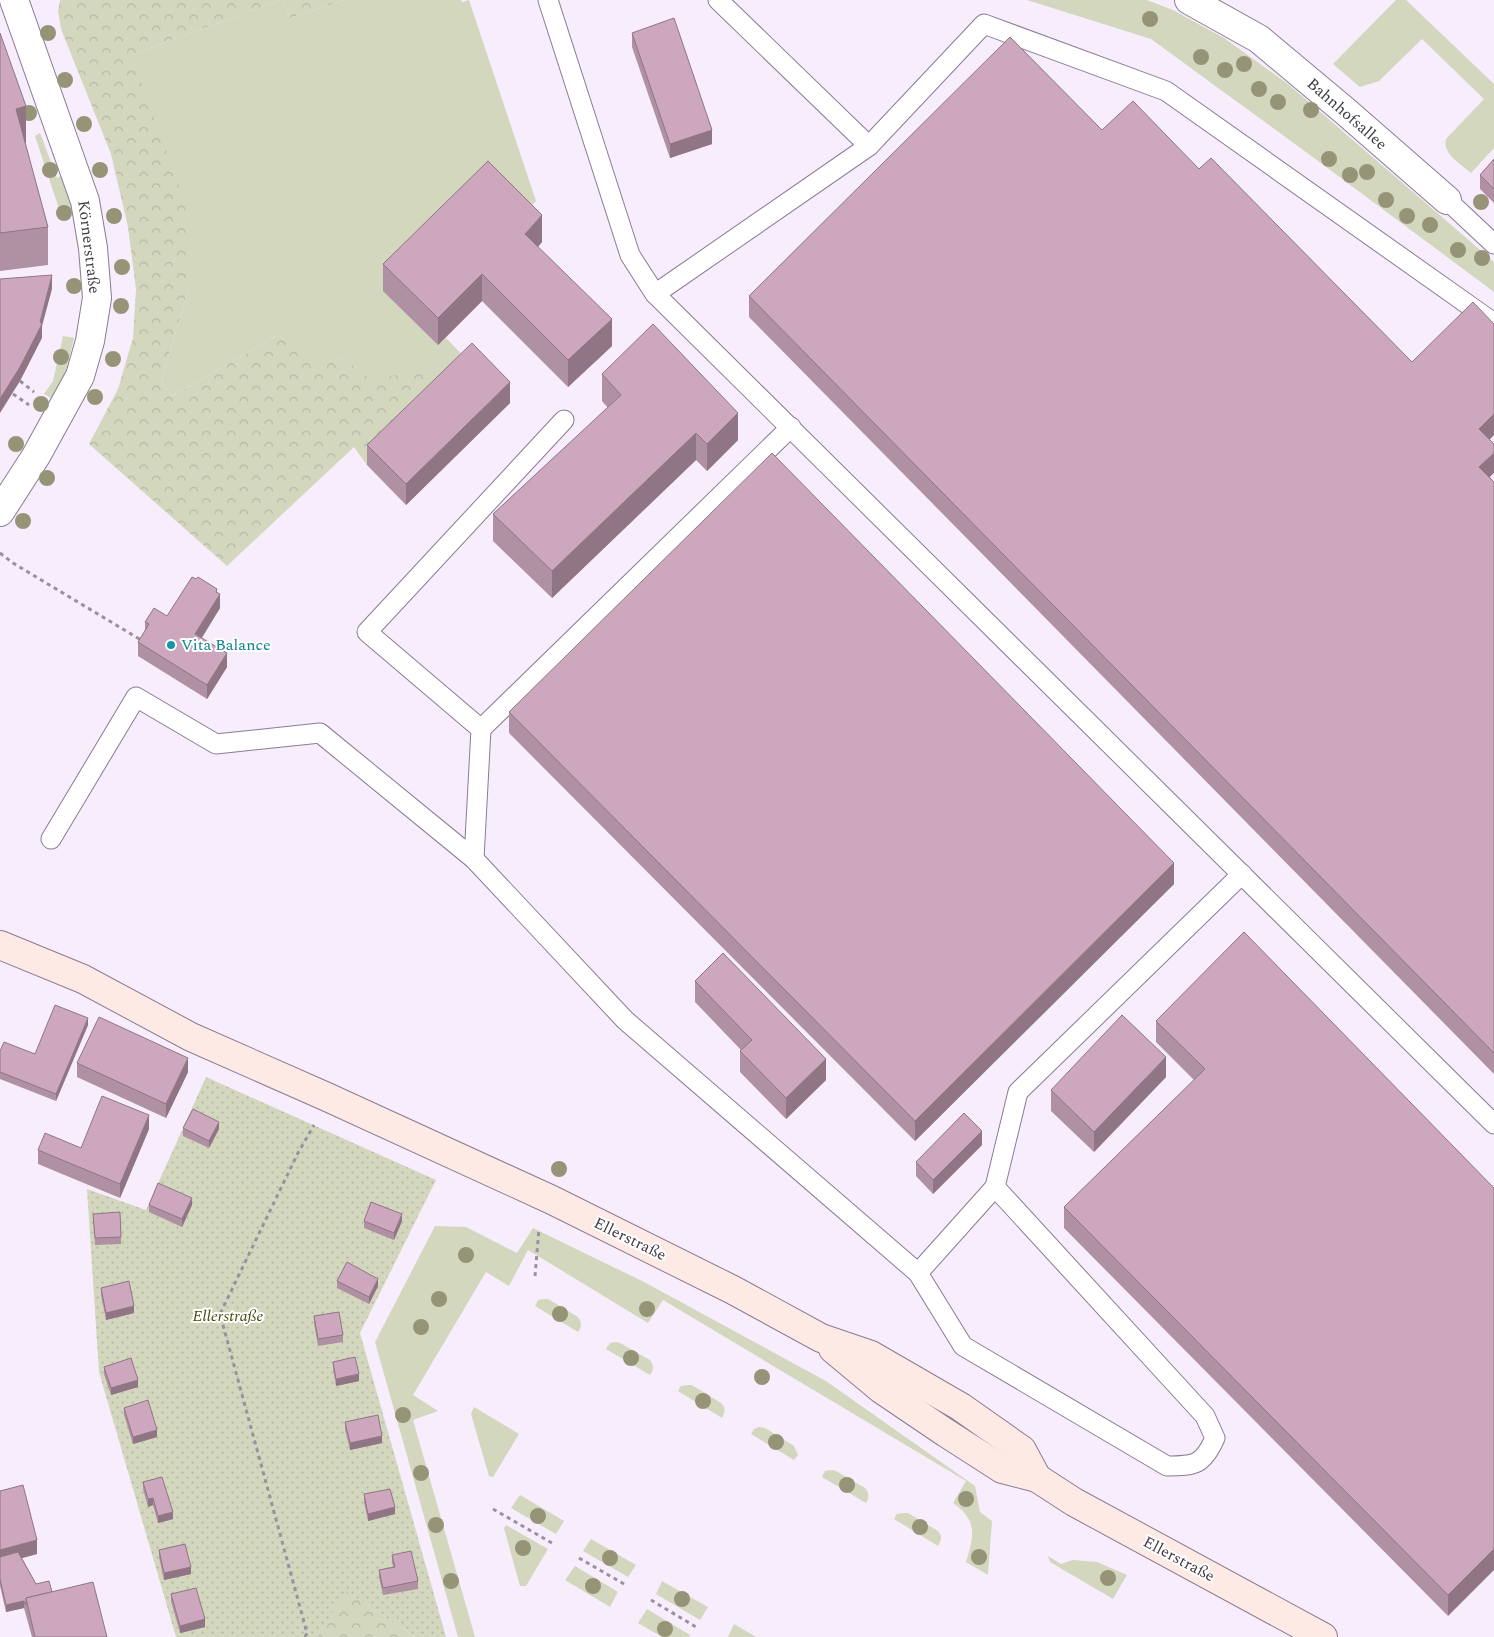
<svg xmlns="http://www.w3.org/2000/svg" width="1494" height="1637" viewBox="0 0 1494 1637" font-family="Spectral,serif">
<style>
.grass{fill:#d3d7be}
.forest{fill:url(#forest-crowns)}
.park{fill:url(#park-dots)}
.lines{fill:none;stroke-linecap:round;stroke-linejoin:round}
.service-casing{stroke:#8a7c93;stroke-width:21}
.minor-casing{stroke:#8a7c93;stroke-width:30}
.secondary-casing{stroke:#8a7c93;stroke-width:30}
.path{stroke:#99919e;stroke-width:3;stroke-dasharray:4 4;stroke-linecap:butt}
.service{stroke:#fff;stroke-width:19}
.minor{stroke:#fff;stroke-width:28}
.secondary{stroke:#fdeae4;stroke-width:28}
.tree{fill:#969477}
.wall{fill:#b090a3}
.shaded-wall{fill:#907584}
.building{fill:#cda7bd;stroke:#907584}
.culture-dot{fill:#0f9aa8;stroke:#fff;stroke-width:2}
.labels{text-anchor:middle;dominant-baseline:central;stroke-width:4;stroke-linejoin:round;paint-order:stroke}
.street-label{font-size:16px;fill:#403a44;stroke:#fff}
.culture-label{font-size:16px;fill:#0d838f;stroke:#fff;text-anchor:start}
.park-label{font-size:16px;font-style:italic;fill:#464b09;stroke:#fff}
</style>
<defs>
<pattern id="forest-crowns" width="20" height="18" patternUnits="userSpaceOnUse" patternTransform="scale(1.25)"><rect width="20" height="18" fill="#d3d7be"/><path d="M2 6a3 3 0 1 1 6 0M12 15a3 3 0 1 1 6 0" fill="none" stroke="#b6b9a4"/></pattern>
<pattern id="park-dots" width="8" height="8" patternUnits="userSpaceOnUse" patternTransform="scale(1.25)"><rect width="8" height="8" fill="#d3d7be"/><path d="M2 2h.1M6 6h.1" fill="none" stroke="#b6b9a4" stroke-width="1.8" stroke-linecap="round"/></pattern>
</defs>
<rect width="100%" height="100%" fill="#f7edfd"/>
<g class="grass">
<path d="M281,0H283L290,18L344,0H461L462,2L469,0L536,201L519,218L438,345L446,338L471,364L371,380L345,359L316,364L278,335L173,396L161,382L189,287L131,55Z"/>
<path d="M1027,0H1147L1173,10L1224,38L1288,84L1494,262V292L1310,155L1151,39Z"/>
<path d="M1396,0H1406L1494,84V148L1471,173C1461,164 1442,154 1446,139L1484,99L1422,39L1379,81L1360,87L1333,64Z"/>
<path d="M40,133L57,178L61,176L68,195L72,212L61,215L35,136Z"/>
<path d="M63,336L74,338L65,375L53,399L44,394L53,381Z"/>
<path d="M435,1226L466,1227L517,1253L533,1228L644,1282L826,1381L975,1486L980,1512L992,1521L988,1575L966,1562C974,1536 978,1520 953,1503L966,1481L663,1300L648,1323L528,1250L509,1286L486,1272L413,1395L438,1411L413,1420L475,1637H458L375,1342Z"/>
<path d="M543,1299H548L578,1317C582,1323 582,1326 578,1332L535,1306L538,1300Z"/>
<path d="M615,1342L620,1343L650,1360C654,1366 654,1369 650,1375L606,1349L610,1343Z"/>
<path d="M687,1385H692L721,1403C726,1408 725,1412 722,1418L678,1391L681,1386Z"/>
<path d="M474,1407L519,1434L493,1477L489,1476L471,1414Z"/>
<path d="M759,1427L765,1428L794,1446L798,1455L794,1460L751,1434L754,1429Z"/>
<path d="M831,1470L836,1471L865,1488C870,1494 869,1497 866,1503L822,1477L825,1471Z"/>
<path d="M520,1495L564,1521L556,1534L511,1508Z"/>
<path d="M903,1513H908L938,1531C943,1537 941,1540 938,1546L894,1519L897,1514Z"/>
<path d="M506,1525L548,1549L526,1586H520L504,1528Z"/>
<path d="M591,1539L636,1565L628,1577L583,1551Z"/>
<path d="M1048,1556L1061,1564L1073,1560L1097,1562L1127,1575L1113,1599L1050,1562Z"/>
<path d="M575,1566L618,1592L610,1607L565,1580Z"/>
<path d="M662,1581L708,1607L700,1620L656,1594Z"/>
<path d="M647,1609L690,1635L689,1637H662L638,1623Z"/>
<path d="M734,1624L756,1637H728Z"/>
</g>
<g class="forest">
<path d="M60,0H281L131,55L188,209L189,287L161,382L173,396L278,335L316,363L345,359L371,379L471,364L367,465L354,447L227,566L89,444L118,389L133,338L136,289L128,227L111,154L61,29L58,11Z"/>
<path d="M283,0H344L290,18Z"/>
<path d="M345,1590L415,1637H317Z"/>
</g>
<path class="park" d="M206,1077L436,1180L360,1333L446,1637H415L346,1591L317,1637H176L99,1372L87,1189L146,1210Z"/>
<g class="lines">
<g class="service-casing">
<g id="service">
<path d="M548,0L630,255L655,294L1494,1124"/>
<path d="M718,0L869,146"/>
<path d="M1447,200L1494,244"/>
<path d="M655,294L869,146L984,24L1166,91L1494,323"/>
<path d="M481,729L791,427"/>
<path d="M51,839L136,697L216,744L320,733L474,859L625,1020L918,1273L963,1346L1167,1466C1195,1466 1203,1465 1215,1438L1205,1416L995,1187"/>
<path d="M474,859L481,729L367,632L564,420"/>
<path d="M918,1273L995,1187L1018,1092L1242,874"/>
</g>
</g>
<g class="minor-casing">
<g id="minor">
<path d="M1189,0L1259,39L1345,111L1447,200"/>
<path d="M0,512L36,456L80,376L90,341L97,298L93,248L85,201L14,0"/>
</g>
</g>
<g class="secondary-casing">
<g id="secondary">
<path d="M0,945L83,979L191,1037L327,1097L552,1200L733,1290L821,1338L871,1355L961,1407L1022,1450L1037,1478"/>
<path d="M833,1349L881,1389L946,1433L1002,1469L1037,1478L1074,1502L1323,1637"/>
</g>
</g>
<g class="path">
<path d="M20,381L34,392"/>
<path d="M13,394L29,405"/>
<path d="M0,553L13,563L141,640"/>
<path d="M535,1276L539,1229"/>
<path d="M493,1509L552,1543"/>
<path d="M579,1558L624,1584"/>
<path d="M651,1600L696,1627"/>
<path d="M305,1637L307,1633L220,1314L298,1153L314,1125"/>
</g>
<use href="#service" class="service"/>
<use href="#minor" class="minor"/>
<use href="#secondary" class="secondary"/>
</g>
<g class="tree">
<circle cx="1150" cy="19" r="8"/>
<circle cx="48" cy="33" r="8"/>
<circle cx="1201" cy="57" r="8"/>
<circle cx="1244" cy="64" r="8"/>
<circle cx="1225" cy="70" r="8"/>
<circle cx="65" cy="80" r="8"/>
<circle cx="1259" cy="89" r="8"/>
<circle cx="1278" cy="102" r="8"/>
<circle cx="1311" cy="110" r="8"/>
<circle cx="29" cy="113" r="8"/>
<circle cx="84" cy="124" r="8"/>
<circle cx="1329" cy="159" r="8"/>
<circle cx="50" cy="170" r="8"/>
<circle cx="100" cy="170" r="8"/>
<circle cx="1367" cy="172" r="8"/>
<circle cx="1350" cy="175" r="8"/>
<circle cx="1386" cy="200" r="8"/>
<circle cx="1481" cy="202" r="8"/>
<circle cx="64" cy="213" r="8"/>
<circle cx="114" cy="216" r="8"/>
<circle cx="1407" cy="216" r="8"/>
<circle cx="1430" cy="225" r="8"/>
<circle cx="1458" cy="250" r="8"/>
<circle cx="1482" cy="258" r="8"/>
<circle cx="122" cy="267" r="8"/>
<circle cx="74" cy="286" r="8"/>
<circle cx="121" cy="306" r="8"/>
<circle cx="61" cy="357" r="8"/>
<circle cx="113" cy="359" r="8"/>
<circle cx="95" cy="397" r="8"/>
<circle cx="41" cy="404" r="8"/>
<circle cx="16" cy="444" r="8"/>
<circle cx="47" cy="478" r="8"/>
<circle cx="23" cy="521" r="8"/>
<circle cx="559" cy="1169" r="8"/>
<circle cx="466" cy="1255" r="8"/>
<circle cx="439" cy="1299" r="8"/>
<circle cx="647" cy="1309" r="8"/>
<circle cx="560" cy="1314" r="8"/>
<circle cx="421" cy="1327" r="8"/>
<circle cx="631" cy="1358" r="8"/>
<circle cx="762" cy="1377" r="8"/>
<circle cx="703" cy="1401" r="8"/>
<circle cx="403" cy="1415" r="8"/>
<circle cx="776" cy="1442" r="8"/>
<circle cx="421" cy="1473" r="8"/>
<circle cx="847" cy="1485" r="8"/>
<circle cx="966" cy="1499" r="8"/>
<circle cx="538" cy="1516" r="8"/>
<circle cx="436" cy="1525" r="8"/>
<circle cx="920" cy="1527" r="8"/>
<circle cx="523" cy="1548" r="8"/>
<circle cx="979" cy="1557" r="8"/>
<circle cx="610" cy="1558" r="8"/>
<circle cx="1108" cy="1578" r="8"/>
<circle cx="451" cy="1581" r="8"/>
<circle cx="593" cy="1586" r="8"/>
<circle cx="682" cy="1599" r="8"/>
<circle cx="665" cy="1629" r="8"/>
</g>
<g class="wall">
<path d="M0,33L26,143L25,144L48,227V265L0,271Z"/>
<path d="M632,33L712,144L670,158L632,47Z"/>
<path d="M1102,130L1199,169L1412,362L1494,324V435L1490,439V477L1494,482V1074L749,317V296Z"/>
<path d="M1494,159V203L1480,189V175Z"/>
<path d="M542,242L538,247L612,346L568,387L482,301L438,345L383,291V264Z"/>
<path d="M602,374L738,440L707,471L696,460L552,598L493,541V514L608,408L602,401Z"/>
<path d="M510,403L406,505L367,465V445Z"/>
<path d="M217,592L220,608L202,638L227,667L207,699L138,656V642L145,631V622L167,616Z"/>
<path d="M509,712L1174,884L915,1141L509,733Z"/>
<path d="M695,981L826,1080L786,1119L740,1072V1051L741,1050L695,1002Z"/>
<path d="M1156,1021L1494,1188L1448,1616L1064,1228V1207L1194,1080L1156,1042Z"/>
<path d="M88,1025L56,1101L0,1079V1051L35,1054Z"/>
<path d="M77,1063L188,1072L166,1118L77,1077Z"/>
<path d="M1166,1077L1094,1152L1051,1111V1090Z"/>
<path d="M183,1128L219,1129L209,1148L183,1136Z"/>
<path d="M149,1129L120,1198L38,1164V1150L81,1148Z"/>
<path d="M982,1145L933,1194L916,1176V1162Z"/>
<path d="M149,1205H192L182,1227L149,1212Z"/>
<path d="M93,1214L121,1237V1244L95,1245Z"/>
<path d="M364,1221H402L394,1240L364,1228Z"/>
<path d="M337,1281L378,1286L369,1304L337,1288Z"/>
<path d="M101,1288L134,1313L106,1320L101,1295Z"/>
<path d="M314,1316L343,1335V1342L318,1346L314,1323Z"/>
<path d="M333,1362L359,1381L336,1386L333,1369Z"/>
<path d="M104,1367L138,1387L111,1395L104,1374Z"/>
<path d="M124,1408L157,1437L133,1444L124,1415Z"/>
<path d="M345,1422L382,1443L350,1450L345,1429Z"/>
<path d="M143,1482L173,1519L158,1523L153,1505L148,1507L143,1489Z"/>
<path d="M0,1491L37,1554L22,1558L36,1584L52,1592L107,1637H32L24,1608L6,1612L0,1586Z"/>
<path d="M364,1494L395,1514L368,1521L364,1502Z"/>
<path d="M159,1550L191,1574L164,1580L159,1557Z"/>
<path d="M392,1555L418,1581V1589L383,1595L379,1577V1570L393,1567L392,1562Z"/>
<path d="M171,1594L205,1627L180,1633L171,1601Z"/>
</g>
<g class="shaded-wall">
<path d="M26,106V143L16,147V109Z"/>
<path d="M712,130V144L670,158V144Z"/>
<path d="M542,215V242L525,261V234Z"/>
<path d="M482,274V301L438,345V318Z"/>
<path d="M52,275V289L42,326V338L20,381L0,413V399L40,322Z"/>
<path d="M612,319V346L568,387V360Z"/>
<path d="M510,382V403L406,505V484Z"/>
<path d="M738,413V440L707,471V444Z"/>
<path d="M1494,414V435L1479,450V429Z"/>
<path d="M696,433V460L552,598V571Z"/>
<path d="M1494,453V473L1479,487V467Z"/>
<path d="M217,589V599L220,594V608L195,648V634Z"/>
<path d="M227,653V667L207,699V685Z"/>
<path d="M1174,863V884L915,1141V1121Z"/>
<path d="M88,1018V1025L56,1101V1094Z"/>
<path d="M1166,1057V1077L1094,1152V1132Z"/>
<path d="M188,1058V1072L166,1118V1104Z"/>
<path d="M826,1059V1080L786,1119V1098Z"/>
<path d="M149,1115V1129L120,1198V1184Z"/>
<path d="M219,1122V1129L209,1148V1141Z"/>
<path d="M982,1131V1145L933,1194V1180Z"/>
<path d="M192,1198V1205L182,1227V1219Z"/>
<path d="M402,1214V1221L394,1240V1233Z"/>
<path d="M378,1279V1286L369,1304V1297Z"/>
<path d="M134,1306V1313L106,1320V1313Z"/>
<path d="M359,1374V1381L336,1386V1379Z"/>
<path d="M138,1380V1387L111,1395V1388Z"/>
<path d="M157,1430V1437L133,1444V1437Z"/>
<path d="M382,1436V1443L350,1450V1443Z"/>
<path d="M153,1498V1505L148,1507V1499Z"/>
<path d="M395,1507V1514L368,1521V1514Z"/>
<path d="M173,1512V1519L158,1523V1516Z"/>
<path d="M37,1540V1554L0,1564V1550Z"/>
<path d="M1494,1549V1570L1448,1616V1595Z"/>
<path d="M191,1567V1574L164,1580V1573Z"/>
<path d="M24,1601V1608L6,1612V1605Z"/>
<path d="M205,1619V1627L180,1633V1626Z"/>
</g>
<g class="building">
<path d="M674,18L712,130L670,144L632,33Z"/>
<path d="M0,33L26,106L16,109L48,227L0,233Z"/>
<path d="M1010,37L1102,130L1133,101L1199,169L1211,158L1412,362L1473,302L1494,324V414L1479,429L1494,444V453L1479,467L1494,482V1053L749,296Z"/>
<path d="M1494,159V189L1480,175Z"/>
<path d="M488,161L542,215L525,234L612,319L568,360L482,274L438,318L383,264Z"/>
<path d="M52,275L40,322L42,324L20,367L0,399V279Z"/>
<path d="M653,324L738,413L707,444L696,433L552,571L493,514L621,395L602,374Z"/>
<path d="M472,343L510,382L406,484L367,445Z"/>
<path d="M772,453L1174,863L915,1121L509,712Z"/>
<path d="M192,577L196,579L198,577L217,589L216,592L220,594L195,634L227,653L207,685L138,642L149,624L145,622L154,608L167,616Z"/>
<path d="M1244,932L1494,1188V1549L1448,1595L1064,1207L1205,1069L1156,1021Z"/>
<path d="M723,953L826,1059L786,1098L740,1051L752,1040L695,981Z"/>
<path d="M55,1005L88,1018L56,1094L0,1072V1051L4,1042L35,1054Z"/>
<path d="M1122,1015L1166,1057L1094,1132L1051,1090Z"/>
<path d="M99,1017L188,1058L166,1104L77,1063Z"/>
<path d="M102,1096L149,1115L120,1184L38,1150L45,1133L81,1148Z"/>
<path d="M193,1109L219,1122L209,1141L183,1128Z"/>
<path d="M964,1113L982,1131L933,1180L916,1162Z"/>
<path d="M158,1183L192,1198L182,1219L149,1205Z"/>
<path d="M371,1202L402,1214L394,1233L364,1221Z"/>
<path d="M120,1212L121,1237L95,1238L93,1214Z"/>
<path d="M347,1262L378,1279L369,1297L337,1281Z"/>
<path d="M129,1281L134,1306L106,1313L101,1288Z"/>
<path d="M339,1312L343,1335L318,1339L314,1316Z"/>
<path d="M355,1357L359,1374L336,1379L333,1362Z"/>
<path d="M131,1358L138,1380L111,1388L104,1367Z"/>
<path d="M148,1400L157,1430L133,1437L124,1408Z"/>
<path d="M378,1415L382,1436L350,1443L345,1422Z"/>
<path d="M162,1477L173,1512L158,1516L153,1498L148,1499L143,1482Z"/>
<path d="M23,1485L37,1540L0,1550V1491Z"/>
<path d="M390,1489L395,1507L368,1514L364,1494Z"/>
<path d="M185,1544L191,1567L164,1573L159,1550Z"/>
<path d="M411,1551L418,1581L383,1588L379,1570L395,1567L392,1555Z"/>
<path d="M18,1552L36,1584L49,1581L52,1592L26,1598V1605L24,1601L6,1605L0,1579V1557Z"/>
<path d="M93,1582L107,1637H35L26,1598Z"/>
<path d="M196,1588L205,1619L180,1626L171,1594Z"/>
</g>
<circle class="culture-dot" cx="171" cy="645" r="5"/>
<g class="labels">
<g class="street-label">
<text transform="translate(1347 114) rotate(41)">Bahnhofsallee</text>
<text transform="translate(89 247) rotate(83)">Körnerstraße</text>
<text transform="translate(630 1239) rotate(26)">Ellerstraße</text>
<text transform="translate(1179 1559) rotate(28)">Ellerstraße</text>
</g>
<g class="culture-label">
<text x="181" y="645">Vita Balance</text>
</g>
<g class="park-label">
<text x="228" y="1316">Ellerstraße</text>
</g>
</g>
</svg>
